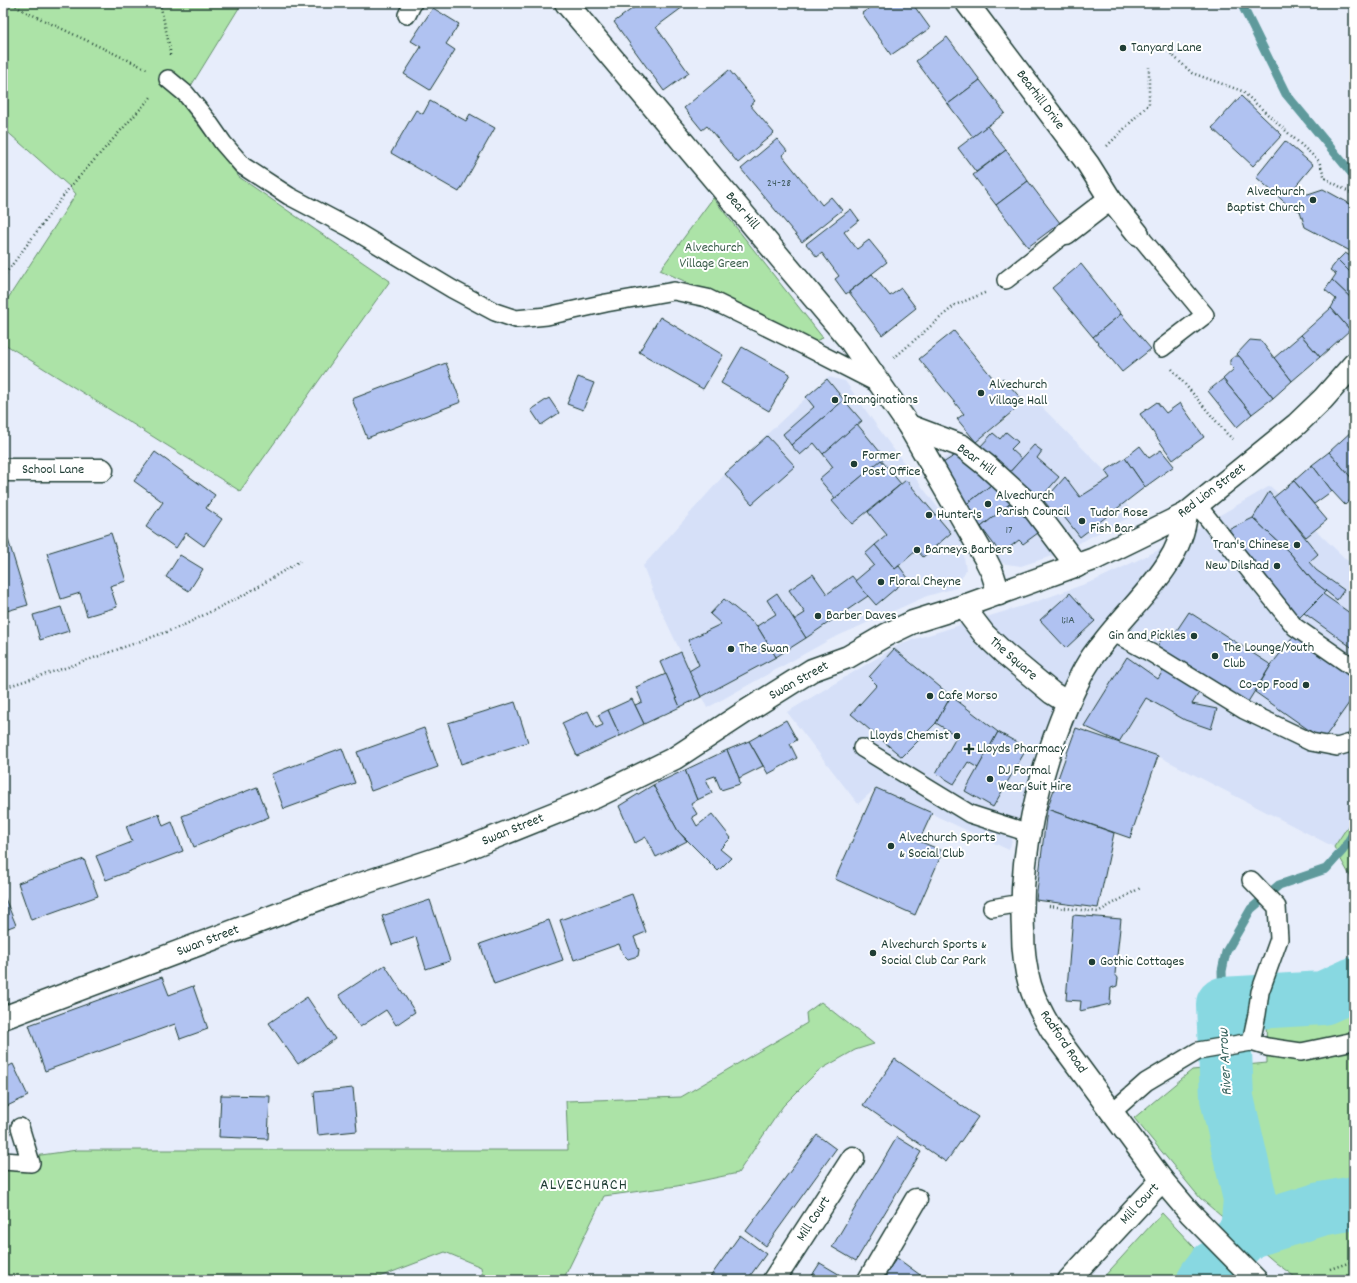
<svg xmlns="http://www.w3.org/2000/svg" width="1357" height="1283" viewBox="0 0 1357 1283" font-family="Dekko,sans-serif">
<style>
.built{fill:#d6e0f8}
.green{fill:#ace3a7;stroke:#66906e}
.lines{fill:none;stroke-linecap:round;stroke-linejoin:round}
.stream{stroke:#5e9a9c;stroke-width:9}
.river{stroke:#88d8e1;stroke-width:54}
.building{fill:#b0c2f1;stroke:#1f3d34}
.service-casing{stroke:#1f3d34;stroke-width:20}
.minor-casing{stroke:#1f3d34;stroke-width:25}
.tertiary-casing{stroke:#1f3d34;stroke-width:25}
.secondary-casing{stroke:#1f3d34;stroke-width:25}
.path{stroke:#1f3d34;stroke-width:2.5;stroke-dasharray:1 3;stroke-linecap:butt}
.service{stroke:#fff;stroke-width:17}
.minor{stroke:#fff;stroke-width:22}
.tertiary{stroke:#fff;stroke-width:22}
.secondary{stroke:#fff;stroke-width:22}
.poi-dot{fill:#1f3d34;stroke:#fff;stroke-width:1.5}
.labels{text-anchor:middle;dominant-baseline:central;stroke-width:4;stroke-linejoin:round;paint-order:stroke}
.number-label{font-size:12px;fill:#435e63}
.poi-label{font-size:14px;fill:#1f3d34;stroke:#fff;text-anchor:start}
.street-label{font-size:14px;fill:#1f3d34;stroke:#fff}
.park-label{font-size:14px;fill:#3b5e4b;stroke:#fff}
.water-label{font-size:15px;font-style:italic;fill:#39645f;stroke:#fff}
.quarter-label{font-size:16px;letter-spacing:1px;fill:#1f3d34;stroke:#fff}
</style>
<rect width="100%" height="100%" fill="#e7edfb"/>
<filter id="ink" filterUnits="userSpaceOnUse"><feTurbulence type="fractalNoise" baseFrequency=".025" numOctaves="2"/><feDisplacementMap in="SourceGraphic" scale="8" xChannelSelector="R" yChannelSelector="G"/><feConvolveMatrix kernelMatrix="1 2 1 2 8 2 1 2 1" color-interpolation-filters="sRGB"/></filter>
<g filter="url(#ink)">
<g class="built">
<path d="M828,377L845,381L891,446L961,538L966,570L956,588L927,596L831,639L707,708L658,604L643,566L725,474Z"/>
<path d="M1032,397L1105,471L1134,515L1055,555L1021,566L1000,563L993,555L939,461L942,459L971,447Z"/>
<path d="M1270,486L1354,567V817L1334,847L1158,756L1119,742L1084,726L1076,728L1050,716L1009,850L876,788L858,804L787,712L902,643L1035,602L1096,580L1165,547Z"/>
</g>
<g class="green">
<path d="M3,3H242L186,94L180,102L239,177L390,281L240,491L3,343V306L76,194L70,187L3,128Z"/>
<path d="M713,198L823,338L815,341L660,270Z"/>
<path d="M1354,817V883L1334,847Z"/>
<path d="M1354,972V1280H1299L1276,1263L1200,1198L1134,1118L1192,1070L1267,1063L1266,1018L1279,983Z"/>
<path d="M821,1002L874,1044L855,1050L818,1071L783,1106L738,1173L677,1186L604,1196L563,1280H483L481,1267L445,1252L371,1280H3V1155L34,1156L77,1150H568L566,1101L681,1097L807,1023L806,1013Z"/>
<path d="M1162,1213L1225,1280H1101Z"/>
</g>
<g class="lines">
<g class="stream">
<path d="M1241,3L1286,94L1354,176"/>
<path d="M1223,1004L1222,971L1226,952L1251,909L1279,885L1326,869L1343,850L1354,832"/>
</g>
<g class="river">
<path d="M1247,1232L1321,1209L1354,1203"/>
<path d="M1234,1245L1247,1232L1250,1199L1227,1098L1223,1004L1323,998L1354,984"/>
<path d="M1204,1280L1213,1268"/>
</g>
</g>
<g class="building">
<path d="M640,3H687V4L656,27L689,73L664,91L614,22Z"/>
<path d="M878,3H912L930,28L891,55L862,13Z"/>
<path d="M433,8L459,24L446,44L455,50L430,90L404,74L421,47L411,41Z"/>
<path d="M947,37L980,80L948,104L916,61Z"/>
<path d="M729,70L755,101L750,105L774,133L738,163L707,126L702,130L684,108Z"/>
<path d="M980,80L1005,113L973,137L948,104Z"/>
<path d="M1241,96L1282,135L1253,166L1212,128Z"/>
<path d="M430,101L466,121L470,114L495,128L459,192L391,153L416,110L423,114Z"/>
<path d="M987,126L1006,150L976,172L958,148Z"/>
<path d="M777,139L787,151L782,155L822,205L831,197L842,210L802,242L741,169Z"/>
<path d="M1285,141L1313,165L1294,188L1308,194L1323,189L1354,206V249L1352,252L1305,227L1300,211L1290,207L1256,177Z"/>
<path d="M1006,150L1028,181L996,205L973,175Z"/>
<path d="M1028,181L1060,223L1028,247L996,205Z"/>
<path d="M851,209L859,220L844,232L857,249L869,240L887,262L846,294L835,279L839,276L822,253L817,257L806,244Z"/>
<path d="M1345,253L1354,258V276L1338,260Z"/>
<path d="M1338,260L1354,276V301L1332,280L1336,274L1330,270Z"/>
<path d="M1081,264L1121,314L1093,337L1052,288Z"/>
<path d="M872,274L890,296L901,288L916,308L882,335L849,292Z"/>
<path d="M1332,280L1354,301V324L1350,330L1331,308L1336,299L1325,290Z"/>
<path d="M1331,308L1350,330L1320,357L1301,335Z"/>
<path d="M1121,314L1151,349L1122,372L1093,337Z"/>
<path d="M660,317L723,355L703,389L639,352Z"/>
<path d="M954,331L997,383L1003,378L1024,402L976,442L957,419L964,414L919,359Z"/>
<path d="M1301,335L1320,357L1292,381L1274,358Z"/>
<path d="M1250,340L1261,341L1292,381L1273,398L1237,354Z"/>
<path d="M742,347L790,374L769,411L721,383Z"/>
<path d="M1235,356H1239L1273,398L1252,414L1223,379L1234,369L1230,365V360Z"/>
<path d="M446,363L461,402L367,438L352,399Z"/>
<path d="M578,377L594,383L583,410L567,404Z"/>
<path d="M827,379L844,400L791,445L783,434L814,407L806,397Z"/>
<path d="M1223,379L1252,414L1237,427L1208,391Z"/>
<path d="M549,398L559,413L541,425L531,410Z"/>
<path d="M844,400L862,421L823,454L814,443L800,455L791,445Z"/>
<path d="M1157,402L1166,413L1180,403L1204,437L1173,460L1140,414Z"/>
<path d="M857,424L885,458L835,498L819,479L833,467L823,454Z"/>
<path d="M1354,429V481L1329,452Z"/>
<path d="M1006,432L1018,442L1011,449L1022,459L1008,474L979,448L993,433L1000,439Z"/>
<path d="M767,436L795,466L752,504L725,474Z"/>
<path d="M1034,445L1042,451L1037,458L1059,477L1039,500L1008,474Z"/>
<path d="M1140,446L1149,458L1161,450L1174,466L1145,487L1125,458Z"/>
<path d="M155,452L215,495L206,508L222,519L204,546L186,533L176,548L146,527L163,502L134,481Z"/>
<path d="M960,452L995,482L964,506L943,463Z"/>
<path d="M1329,452L1354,481V497L1345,505L1332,491L1312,465Z"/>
<path d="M1125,458L1145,487L1080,537L1061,513L1057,517L1044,501L1065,477L1080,497L1110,478L1105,471Z"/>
<path d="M881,460L901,484L852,524L832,501Z"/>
<path d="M1312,465L1332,491L1314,504L1294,481Z"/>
<path d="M906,480L951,533L923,557L917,550L895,569L875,545L887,535L868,512Z"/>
<path d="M1294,481L1327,520L1306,537L1273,498Z"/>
<path d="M995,482L1012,503L981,527L964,506Z"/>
<path d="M1269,492L1318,554L1309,562L1316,570L1344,590L1337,600L1312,580L1290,553L1253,518Z"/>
<path d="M1013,501L1038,533L1023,544L1019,540L1001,554L981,527Z"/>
<path d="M1253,518L1290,553L1312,580L1326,591L1299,618L1224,532Z"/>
<path d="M111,533L126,581L110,586L117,607L87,616L80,593L61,599L47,553Z"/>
<path d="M7,536L28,605L3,612V537Z"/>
<path d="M875,545L895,569L899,566L908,578L876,605L855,581L874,565L865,554Z"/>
<path d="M180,555L203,569L189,591L166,577Z"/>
<path d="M813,574L827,594L852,576L868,596L806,638L794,620L805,613L789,590Z"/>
<path d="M777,593L806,638L776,657L757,626L776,614L767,600Z"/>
<path d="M1070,593L1095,621L1066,648L1040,620Z"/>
<path d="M1323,594L1354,616V649L1304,613Z"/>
<path d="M724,599L757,626L776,657L701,697L689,671L699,665L688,640L721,624L710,614Z"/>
<path d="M61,607L69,631L40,640L33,615Z"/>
<path d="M1189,612L1271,665L1246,705L1156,648L1168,629L1175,633Z"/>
<path d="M1294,636L1354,679V696L1323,740L1255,692L1271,665Z"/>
<path d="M894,649L951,696L936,723L902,757L851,714L877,685L869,677Z"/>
<path d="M681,652L701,697L680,707L660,662Z"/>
<path d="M1127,657L1158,679L1164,669L1200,691L1192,704L1217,709L1211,729L1185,720L1146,698L1119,742L1084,726Z"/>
<path d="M666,674L680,707L644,724L635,705L642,702L636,687Z"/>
<path d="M951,696L998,732L978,768L968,762L954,784L936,773L957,736L936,723Z"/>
<path d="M632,699L644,724L620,736L608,710Z"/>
<path d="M515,702L528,742L461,764L448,723Z"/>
<path d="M608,710L620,736L577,756L562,723L588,711L596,728L603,725L598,715Z"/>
<path d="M786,720L797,740L790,744L797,758L768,774L749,741Z"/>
<path d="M424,728L438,767L371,791L357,752Z"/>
<path d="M1076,728L1158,756L1130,838L1047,809Z"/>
<path d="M998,732L1027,748L993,807L965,791Z"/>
<path d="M749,741L763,766L739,778L727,750Z"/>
<path d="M342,748L355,783L284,809L271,774Z"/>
<path d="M727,750L739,778L740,784L721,790L715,776L706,779L712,793L697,800L685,770Z"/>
<path d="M685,770L697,800L691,804L697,814L692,817L697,826L712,814L731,838L720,849L731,858L718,871L678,831L653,785Z"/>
<path d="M653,785L678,831L687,841L656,857L646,837L635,843L619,806Z"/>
<path d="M257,787L269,817L194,847L182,816Z"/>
<path d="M876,788L932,813L919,841L943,851L915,915L835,879Z"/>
<path d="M1047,809L1114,833L1098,908L1036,900Z"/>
<path d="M159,814L163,826L172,822L183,851L106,880L96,856L132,842L126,826Z"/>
<path d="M84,859L98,896L31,920L18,883Z"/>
<path d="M632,894L646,932L634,937L639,950L638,956L628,959L623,954L619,944L574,960L560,920Z"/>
<path d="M4,896L16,925L3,930V897Z"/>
<path d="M430,900L450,961L426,969L416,937L392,945L382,916Z"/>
<path d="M1073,915L1121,919L1115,974L1118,978L1117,986L1111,988L1110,1004L1080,1011L1081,1001L1066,1000Z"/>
<path d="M549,920L563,960L494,984L480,944Z"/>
<path d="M385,965L415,1012L396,1025L386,1010L360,1027L339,995Z"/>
<path d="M162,977L169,995L193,986L208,1029L180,1039L175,1024L45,1071L29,1025Z"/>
<path d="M307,997L335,1039L298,1064L269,1023Z"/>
<path d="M895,1059L978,1117L946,1162L863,1105Z"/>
<path d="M13,1064L28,1096L3,1108V1069Z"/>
<path d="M353,1088L357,1131L318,1135L314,1092Z"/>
<path d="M221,1095L270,1096L268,1139L219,1137Z"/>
<path d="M817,1135L836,1149L766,1246L746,1231Z"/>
<path d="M897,1137L921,1152L856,1261L832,1247Z"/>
<path d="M740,1235L766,1254L747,1280H708Z"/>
<path d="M897,1258L927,1280H881Z"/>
<path d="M820,1263L847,1279L846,1280H809Z"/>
</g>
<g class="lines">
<g class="service-casing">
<g id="service">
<path d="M407,15L413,3"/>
<path d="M168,79L186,94L207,120L223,143L243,166L289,196L350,228L452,289L495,312L516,319L547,316L606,303L674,291L707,298L789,338L879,384"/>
<path d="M1138,234L1205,315L1162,348"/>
<path d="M1006,280L1066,233"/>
<path d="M1197,505L1295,627L1354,668"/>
<path d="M1112,632L1153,654L1244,710L1311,742L1337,747L1354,742"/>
<path d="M862,748L970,814L1029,833"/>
<path d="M992,908L1022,903"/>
<path d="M1251,1042L1267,1047L1301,1052L1354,1041"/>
<path d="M1112,1112L1146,1082L1198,1051L1251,1042L1257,1014L1260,992L1279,939L1277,907L1251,880"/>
<path d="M3,1161L31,1163L20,1127"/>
</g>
</g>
<g class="minor-casing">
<g id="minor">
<path d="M967,3L1088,164L1110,199L1138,234"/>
<path d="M1066,233L1110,199"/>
<path d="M909,426L962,446L987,466L1034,509L1077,566"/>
<path d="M3,470H102"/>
<path d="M1068,703C1073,692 1078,681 1084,670C1089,661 1096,651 1103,643C1133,603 1181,566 1186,514"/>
<path d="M774,1280L853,1158"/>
<path d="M869,1280L916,1200"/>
<path d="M1069,1280L1162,1180"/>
</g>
</g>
<g class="tertiary-casing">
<g id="tertiary">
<path d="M566,3L851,342L909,426L985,558L992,572L999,594"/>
<path d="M967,605L971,617L984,634L1004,653L1052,693L1068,703C1038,774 1019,854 1023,931C1023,949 1025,968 1030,985C1035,1002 1043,1016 1052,1031L1162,1180L1190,1213L1256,1280"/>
</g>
</g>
<g class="secondary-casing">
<path id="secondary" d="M3,1018L340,891L463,850L595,797L675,758L745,712L812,670L848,657L886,635L913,622L967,605L1094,559L1186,514L1197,505L1297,424L1323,399L1354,364"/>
</g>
<g class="path">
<path d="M13,3L20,9L147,69"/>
<path d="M160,3L170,49V55"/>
<path d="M1283,3L1286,6"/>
<path d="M1168,51L1192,73L1242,91L1319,161L1325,178L1354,195"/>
<path d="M1107,146L1149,104V67"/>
<path d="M3,277L70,187L152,96"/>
<path d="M894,358L955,305L987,292"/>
<path d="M1172,369L1227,434L1234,440"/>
<path d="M3,688L77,664L180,627L244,595L300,561"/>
<path d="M1049,906L1098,912L1142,887"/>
<path d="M1330,1269L1354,1261"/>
</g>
<use href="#service" class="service"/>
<use href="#minor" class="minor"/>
<use href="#tertiary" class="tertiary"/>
<use href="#secondary" class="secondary"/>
</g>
</g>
<g class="poi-dot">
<circle cx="1123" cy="48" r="4"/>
<circle cx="1313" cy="200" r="4"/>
<circle cx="981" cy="393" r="4"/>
<circle cx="835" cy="400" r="4"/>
<circle cx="854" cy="464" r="4"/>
<circle cx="988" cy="504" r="4"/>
<circle cx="929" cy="515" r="4"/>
<circle cx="1082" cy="521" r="4"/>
<circle cx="1297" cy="545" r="4"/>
<circle cx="917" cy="550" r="4"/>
<circle cx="1277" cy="566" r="4"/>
<circle cx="881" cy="582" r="4"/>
<circle cx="818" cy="616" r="4"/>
<circle cx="1194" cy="636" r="4"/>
<circle cx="731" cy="649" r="4"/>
<circle cx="1215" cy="656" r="4"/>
<circle cx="1306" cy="685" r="4"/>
<circle cx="930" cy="696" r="4"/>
<circle cx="957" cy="736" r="4"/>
<path d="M967 743h4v4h4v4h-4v4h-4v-4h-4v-4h4z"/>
<circle cx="990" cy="779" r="4"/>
<circle cx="891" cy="846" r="4"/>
<circle cx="873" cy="953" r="4"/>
<circle cx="1092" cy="962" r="4"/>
</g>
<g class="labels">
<g class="number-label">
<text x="779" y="183">24-28</text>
<text x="1009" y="530">17</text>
<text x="1068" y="620">1;1A</text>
</g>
<g class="poi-label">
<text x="1131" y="48">Tanyard Lane</text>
<text x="1305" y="192" text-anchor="end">Alvechurch<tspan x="1305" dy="16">Baptist Church</tspan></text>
<text x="989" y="385">Alvechurch<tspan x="989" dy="16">Village Hall</tspan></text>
<text x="843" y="400">Imanginations</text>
<text x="862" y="456">Former<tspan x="862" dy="16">Post Office</tspan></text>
<text x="996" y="496">Alvechurch<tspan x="996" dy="16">Parish Council</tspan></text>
<text x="1090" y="513">Tudor Rose<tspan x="1090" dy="16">Fish Bar</tspan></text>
<text x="937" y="515">Hunter's</text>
<text x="1289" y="545" text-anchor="end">Tran's Chinese</text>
<text x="925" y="550">Barneys Barbers</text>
<text x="1269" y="566" text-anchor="end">New Dilshad</text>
<text x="889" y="582">Floral Cheyne</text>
<text x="826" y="616">Barber Daves</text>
<text x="1186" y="636" text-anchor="end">Gin and Pickles</text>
<text x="1223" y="648">The Lounge/Youth<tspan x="1223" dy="16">Club</tspan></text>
<text x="739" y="649">The Swan</text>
<text x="1298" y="685" text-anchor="end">Co-op Food</text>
<text x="938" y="696">Cafe Morso</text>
<text x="949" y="736" text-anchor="end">Lloyds Chemist</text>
<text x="977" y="749">Lloyds Pharmacy</text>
<text x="998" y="771">DJ Formal<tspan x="998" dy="16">Wear Suit Hire</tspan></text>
<text x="899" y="838">Alvechurch Sports<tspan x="899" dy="16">&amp; Social Club</tspan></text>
<text x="881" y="945">Alvechurch Sports &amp;<tspan x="881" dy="16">Social Club Car Park</tspan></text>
<text x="1100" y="962">Gothic Cottages</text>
</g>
<g class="street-label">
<text transform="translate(1040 100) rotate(53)">Bearhill Drive</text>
<text transform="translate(742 211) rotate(50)">Bear Hill</text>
<text transform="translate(976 460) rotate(36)">Bear Hill</text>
<text x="53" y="470">School Lane</text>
<text transform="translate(1212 491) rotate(-37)">Red Lion Street</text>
<text transform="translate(1013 659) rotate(41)">The Square</text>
<text transform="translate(799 681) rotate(-29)">Swan Street</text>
<text transform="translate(513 830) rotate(-22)">Swan Street</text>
<text transform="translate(208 941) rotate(-21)">Swan Street</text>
<text transform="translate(1063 1042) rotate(56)">Radford Road</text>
<text transform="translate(1140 1204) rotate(-47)">Mill Court</text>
<text transform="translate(814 1219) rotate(-57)">Mill Court</text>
</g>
<g class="park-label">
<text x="714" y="248">Alvechurch<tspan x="714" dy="16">Village Green</tspan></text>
</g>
<g class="water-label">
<text transform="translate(1226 1062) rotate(-93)">River Arrow</text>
</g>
<g class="quarter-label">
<text x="584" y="1185">ALVECHURCH</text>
</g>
</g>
<rect width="1357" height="1283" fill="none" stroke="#fff" stroke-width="16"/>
<rect x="8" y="8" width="1341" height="1267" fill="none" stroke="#1f3d34" stroke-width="1.5" filter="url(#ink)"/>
</svg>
